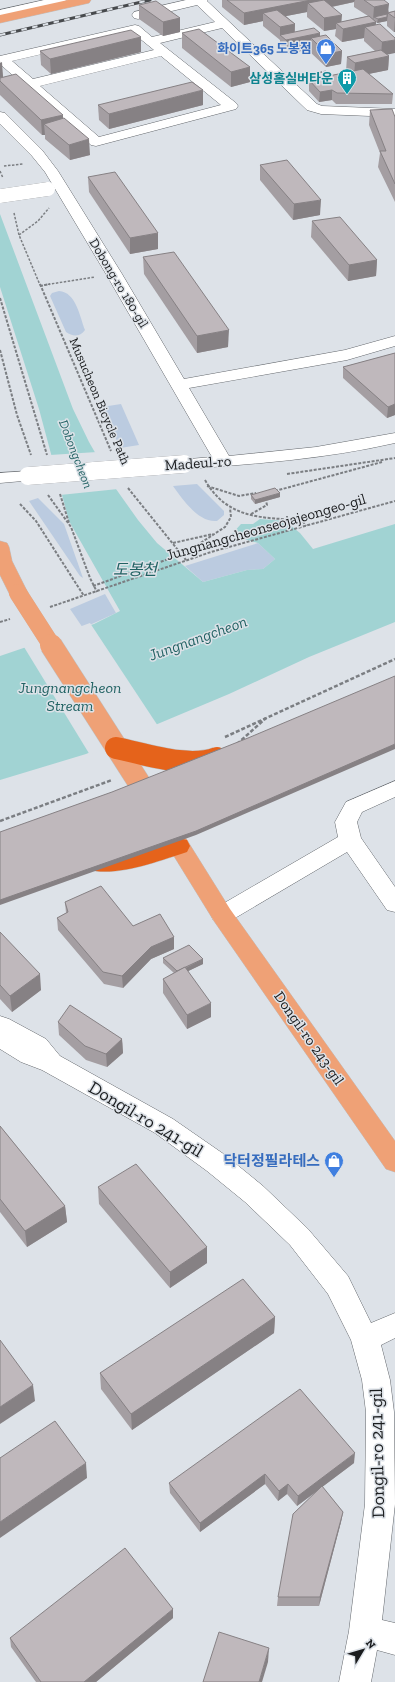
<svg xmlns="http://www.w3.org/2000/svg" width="395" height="1682" viewBox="0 0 395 1682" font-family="'Zilla Slab','Noto Sans KR',serif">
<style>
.green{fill:#bbcbe0}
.water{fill:#a1d3d3}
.pier{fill:#dde2e8}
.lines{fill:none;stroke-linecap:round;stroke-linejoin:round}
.minor-casing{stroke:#64686d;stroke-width:1}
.major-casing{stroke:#bfbfc0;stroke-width:1}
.highway-casing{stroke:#bfbfc0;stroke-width:1}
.path-far2{stroke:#7b7e82;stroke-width:1.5;stroke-dasharray:2.5 1.5;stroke-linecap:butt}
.path-far1{stroke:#7b7e82;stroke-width:2;stroke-dasharray:3 1.5;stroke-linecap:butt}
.path{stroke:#7b7e82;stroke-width:2.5;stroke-dasharray:4 2;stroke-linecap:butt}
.minor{fill:#fff;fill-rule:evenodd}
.major{fill:#efa176;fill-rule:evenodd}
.highway{fill:#e5631b;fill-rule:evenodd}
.rail-casing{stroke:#474a4d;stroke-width:3}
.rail{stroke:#dde2e8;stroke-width:2;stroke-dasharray:5.5;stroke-linecap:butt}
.minor-bridge-far1-casing{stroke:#64686d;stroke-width:14;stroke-linecap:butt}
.minor-bridge-casing{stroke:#64686d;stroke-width:18;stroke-linecap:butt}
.major-bridge-far1-casing{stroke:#bfbfc0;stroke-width:18;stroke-linecap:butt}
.major-bridge-casing{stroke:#bfbfc0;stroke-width:23;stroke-linecap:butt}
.highway-bridge-casing{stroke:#bfbfc0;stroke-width:23;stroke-linecap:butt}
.minor-bridge-far1{stroke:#fff;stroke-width:14}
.minor-bridge{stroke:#fff;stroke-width:18}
.major-bridge-far1{stroke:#efa176;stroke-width:18}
.major-bridge{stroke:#efa176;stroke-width:22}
.highway-bridge{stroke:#e5631b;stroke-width:22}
.wall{fill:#a49ea2;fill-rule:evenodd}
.shaded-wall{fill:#868184}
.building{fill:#bfb8bc;stroke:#868184}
.labels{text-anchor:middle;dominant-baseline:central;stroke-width:3;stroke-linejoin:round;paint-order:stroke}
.far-shop-label{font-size:13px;font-weight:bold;fill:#366cbe;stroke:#dde2e8;text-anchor:end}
.far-culture-label{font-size:13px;font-weight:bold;fill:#0d838f;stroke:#dde2e8;text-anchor:end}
.far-street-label{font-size:13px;fill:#1a1c1e;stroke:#dde2e8}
.far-water-label{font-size:13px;font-style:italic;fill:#216263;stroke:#dde2e8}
.street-label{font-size:15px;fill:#1a1c1e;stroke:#dde2e8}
.shop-label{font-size:15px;font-weight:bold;fill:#366cbe;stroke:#dde2e8;text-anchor:end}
.water-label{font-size:16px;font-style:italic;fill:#216263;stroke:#dde2e8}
.near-street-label{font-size:18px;fill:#1a1c1e;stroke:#dde2e8}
</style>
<rect width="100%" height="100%" fill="#dde2e8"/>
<g class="green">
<path d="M59,291C76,292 80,317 85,330C80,337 73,337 66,332L50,296L52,293Z"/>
<path d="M121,404L139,445L120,448L102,407Z"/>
<path d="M197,484L224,511V515L217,521C199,523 183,500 173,486Z"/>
<path d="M38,498L64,524L83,578L80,576L29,501Z"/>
<path d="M258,543L275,559L263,569L247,570L203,582L185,566Z"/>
<path d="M105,594L116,613L83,628L70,609Z"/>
</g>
<path class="water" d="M0,214L73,409L89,442L116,489L138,520L157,543L203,582L247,570L263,569L275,559L258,543L231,535L241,524H253L260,519L285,521L300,533L313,549L395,524V622L309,657L229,694L86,754L0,780V656L94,624L120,611L69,521L39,409L0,287Z"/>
<g class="pier">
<path d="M97,452L118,489L60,495L50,455Z"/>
<path d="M90,623L158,726L90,755L24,647Z"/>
</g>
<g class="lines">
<g class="minor-casing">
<g id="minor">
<path d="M44,0H66L64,3L0,18V10Z"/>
<path d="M186,0H208L207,1L317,104L322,106L395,109V117L321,114L307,110L222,28L160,43L236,103L238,106L236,109L96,146L91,145L0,64V56L135,25L139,26L152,37L215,22L197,5L138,19L134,18L132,15L134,12ZM133,33L154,50L33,79L12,61ZM161,56L221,105L99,137L40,86Z"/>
<path d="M0,112L5,113L42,150L58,171L122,274L184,379L345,350L395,336V346L347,360L189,388L229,456L316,447L395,433V443C325,459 255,464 184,469L178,468L175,464L178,460L212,457L106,274L45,172L32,156L0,124Z"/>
<path d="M28,471L34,472L37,476L34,480L0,483V473Z"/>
<path d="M395,781V797L362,812L357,822L361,838L395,887V912L387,910L347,852L230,921L222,924L214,921L211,915L214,909L338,837L335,822L346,802Z"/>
<path d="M0,1016L9,1019L46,1039L60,1056L173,1119L225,1155L263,1186L308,1229L348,1276L371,1323L395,1313V1338L381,1345L390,1380L394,1412L395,1504L382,1620L395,1623V1655L377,1650L371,1682H339L349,1631L365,1504L366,1412L362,1380L351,1340L328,1294L290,1245L245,1202L207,1171L155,1133L42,1070L21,1062L0,1049Z"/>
</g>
</g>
<g class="major-casing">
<g id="major">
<path d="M68,0H91L89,3L0,23V15Z"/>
<path d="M0,541L7,543L9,547L12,561L28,593L25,597L18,599L11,597L0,575Z"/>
<path d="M167,819L175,821L230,909L395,1141V1172L386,1169L214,921L156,827L159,821Z"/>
</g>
</g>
<g class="highway-casing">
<path id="highway" d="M179,838L187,840L190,846L187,852C158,861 116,878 86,869L83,863L86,857L94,855L116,854L137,850Z"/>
</g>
<g class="path-far2">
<path d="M304,76L327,71"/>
<path d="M4,166L23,164"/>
<path d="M0,171L3,178"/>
<path d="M14,213L19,235L40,285"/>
<path d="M19,235L38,221L49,208"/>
<path d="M44,285L95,277"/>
</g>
<g class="path-far1">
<path d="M40,284L111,451"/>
<path d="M40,286L50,284"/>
<path d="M0,298L47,455"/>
<path d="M0,350L17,415L31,455"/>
<path d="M287,474L395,458"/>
<path d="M205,480C227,519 262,518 302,520L306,526"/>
<path d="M207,486L239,496L256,493"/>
<path d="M128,488L186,560"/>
<path d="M275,491L382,462"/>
<path d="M60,494L69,523"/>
<path d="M48,495L71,527L90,578L97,592"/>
<path d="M20,504L36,521L84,596"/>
<path d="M251,514L267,505L266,501"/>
<path d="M173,543L213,534"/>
<path d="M182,555L225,527L231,517L230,508"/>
<path d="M93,586L177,556"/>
<path d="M50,607L211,552L395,501"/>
<path d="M0,622L10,619"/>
</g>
<g class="path">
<path d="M225,737L395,659"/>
<path d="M237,744L266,718"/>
<path d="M0,821L112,780"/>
</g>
<use href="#minor" class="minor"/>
<use href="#major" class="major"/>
<use href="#highway" class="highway"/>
<g class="rail-casing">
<path id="rail" d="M0,35L150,0"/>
</g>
<use href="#rail" class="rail"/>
<g class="minor-bridge-far1-casing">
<path id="minor-bridge-far1" d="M0,196L48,189"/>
</g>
<g class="minor-bridge-casing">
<path id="minor-bridge" d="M28,476L184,464"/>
</g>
<g class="major-bridge-far1-casing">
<path id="major-bridge-far1" d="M18,593L52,646"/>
</g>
<g class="major-bridge-casing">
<path id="major-bridge" d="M51,645L154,806"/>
</g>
<g class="highway-bridge-casing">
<path id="highway-bridge" d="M116,748C146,754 188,769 217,758"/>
</g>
<use href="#minor-bridge-far1" class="minor-bridge-far1"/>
<use href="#minor-bridge" class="minor-bridge"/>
<use href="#major-bridge-far1" class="major-bridge-far1"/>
<use href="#major-bridge" class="major-bridge"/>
<use href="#highway-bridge" class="highway-bridge"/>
</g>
<g class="wall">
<path d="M222,0H384L389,12L395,11V32H394L387,26V21L377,23L376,22V25L387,55L389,56L388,70L368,74L393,94L392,104H336L332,100L319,102L309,91V80L348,72L346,71L347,57L375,51L364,41V38L342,42L335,36L336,29L324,31L307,17V12L286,16L295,24V32L320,36L342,51L341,64L326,67L310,52L311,49L286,54L280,48V40L263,26V21L244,25L222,7ZM354,2V7L368,16L341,22L332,7Z"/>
<path d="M139,5L180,18V32L163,36L139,19Z"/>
<path d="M182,33L250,67V82L231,87L182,48Z"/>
<path d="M141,37V52L51,74L41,65L40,51Z"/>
<path d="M0,61L3,77L63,119L90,155L70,160L45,139V135H42L0,95Z"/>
<path d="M98,105H203L109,129L99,120Z"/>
<path d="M370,110L395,117V202L378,167L380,153L369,125Z"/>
<path d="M260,165L320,215L293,220L260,180Z"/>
<path d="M88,177L158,249L130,254L89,192Z"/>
<path d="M312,221L377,260L376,276L348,281L311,237Z"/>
<path d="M143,257L228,347L197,353L144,274Z"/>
<path d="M395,353V415L387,418L343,378V367Z"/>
<path d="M251,495L280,497L255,504L251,499Z"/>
<path d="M65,902L133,926L174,937V949L151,959L123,988L104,984L58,930L57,918L66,913Z"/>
<path d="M0,932L41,990L12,1012L0,999Z"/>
<path d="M163,958L203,959V964L188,971L211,1017L187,1029L163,993V979L174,973L163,963Z"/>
<path d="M58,1022L122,1039L123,1053L107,1067L86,1060L59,1035Z"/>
<path d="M0,1126L65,1206L67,1222L27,1247L0,1212Z"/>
<path d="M98,1187L207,1247V1263L170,1288L99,1204Z"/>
<path d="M275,1317L274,1333L132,1430L101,1389L100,1373Z"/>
<path d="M354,1463L322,1487L343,1512L341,1522L319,1606H277L278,1597L316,1492L297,1506L287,1494L278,1501L265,1484L200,1532L170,1493L169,1483Z"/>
<path d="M173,1618L96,1682H36L11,1647L10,1638Z"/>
</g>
<g class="shaded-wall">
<path d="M311,0H355L354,2L316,10L308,3L307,12L271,19L263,13V21L244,25V13Z"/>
<path d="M389,4L388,13L387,21L377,23L378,19L374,17L373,20L374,7Z"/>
<path d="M342,15L341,27L336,23V29L324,31V18Z"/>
<path d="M180,18V32L163,36V22Z"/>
<path d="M395,18V32H394Z"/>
<path d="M376,22L375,35L365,27L364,38L342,42L343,29Z"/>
<path d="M295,24L294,38L280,35V41V27Z"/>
<path d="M320,33V47L311,38V49L286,54V40Z"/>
<path d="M141,37V52L51,74L50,59Z"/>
<path d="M395,40V53L381,56L382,42Z"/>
<path d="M342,51L341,64L326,67L327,54Z"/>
<path d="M389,56L388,70L354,77L355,63Z"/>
<path d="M2,62L3,77L0,78V63Z"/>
<path d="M250,67V82L231,87V72Z"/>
<path d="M203,90V105L109,129V114Z"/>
<path d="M332,90V100L319,102L320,92Z"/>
<path d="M63,115V130L44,124L45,135H42L41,120Z"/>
<path d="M89,139L90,155L70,160L69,145Z"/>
<path d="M321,200L320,215L293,220L294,204Z"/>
<path d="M158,233V249L130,254V238Z"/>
<path d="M377,260L376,276L348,281L349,265Z"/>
<path d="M229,330L228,347L197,353V336Z"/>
<path d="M395,404V415L387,418L388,407Z"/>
<path d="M280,493V497L255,504V500Z"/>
<path d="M395,744V749L196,835L0,905V900Z"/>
<path d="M174,937V949L151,959L123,988L122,976L151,947Z"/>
<path d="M203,959V964L178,976V972Z"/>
<path d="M40,974L41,990L12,1012L10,996Z"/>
<path d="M211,1003V1017L187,1029V1015Z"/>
<path d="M122,1039L123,1053L107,1067L106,1054Z"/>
<path d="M65,1206L67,1222L27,1247L25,1231Z"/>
<path d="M207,1247V1263L170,1288V1272Z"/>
<path d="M275,1317L274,1333L132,1430L131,1414Z"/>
<path d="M33,1385L35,1401L0,1424V1407Z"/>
<path d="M355,1453L354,1463L297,1506L298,1496Z"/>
<path d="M86,1463L87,1478L0,1538V1522Z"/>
<path d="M265,1474V1484L200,1532V1523Z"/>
<path d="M288,1484L287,1494L278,1501L279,1491Z"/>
<path d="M343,1512L341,1522L319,1606L320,1597Z"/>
<path d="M173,1609V1618L96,1682H84Z"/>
<path d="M269,1648L268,1662L262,1682H259Z"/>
</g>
<g class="building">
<path d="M227,0H311L244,13Z"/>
<path d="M324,0L342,15L324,18L308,3Z"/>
<path d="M364,0H384L389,4L374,7Z"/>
<path d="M156,1L180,18L163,22L139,5Z"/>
<path d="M277,10L295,24L280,27L263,13Z"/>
<path d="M395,11V18L388,13Z"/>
<path d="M387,14V17L378,19L374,17Z"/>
<path d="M369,16L376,22L343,29L336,23Z"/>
<path d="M380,24L395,38V40L382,42L365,27Z"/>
<path d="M314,28L320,33L286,40L280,35Z"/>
<path d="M199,29L250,67L231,72L182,33Z"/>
<path d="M131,30L141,37L50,59L40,51Z"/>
<path d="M326,35L342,51L327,54L311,38Z"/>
<path d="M381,50L389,56L355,63L347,57Z"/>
<path d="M363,69L393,94L337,93L332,90L320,92L309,80Z"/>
<path d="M16,74L63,115L41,120L0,81V78Z"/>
<path d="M192,82L203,90L109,114L98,105Z"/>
<path d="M392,109L395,117V184L380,151H386L370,110Z"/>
<path d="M64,118L89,139L69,145L44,124Z"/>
<path d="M287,160L321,200L294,204L260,165Z"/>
<path d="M115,172L158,233L130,238L88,177Z"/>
<path d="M340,217L377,260L349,265L312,221Z"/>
<path d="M174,252L229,330L197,336L143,257Z"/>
<path d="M395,353V404L388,407L343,367Z"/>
<path d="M275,488L280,493L255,500L251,495Z"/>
<path d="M395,676V744L196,831L0,900V832L112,792L248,738Z"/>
<path d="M101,886L133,926L160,914L174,937L151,947L122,976L103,972L57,918L68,912L65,902Z"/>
<path d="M0,932L40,974L10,996L0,985Z"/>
<path d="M189,945L203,959L177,971L163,958Z"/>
<path d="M185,967L211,1003L187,1015L163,979Z"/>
<path d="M70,1005L122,1039L106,1054L85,1046L58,1022Z"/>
<path d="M0,1126L65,1206L25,1231L0,1199Z"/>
<path d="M136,1164L207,1247L170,1272L98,1187Z"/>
<path d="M243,1279L275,1317L131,1414L100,1373Z"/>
<path d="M0,1340L33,1385L0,1407Z"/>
<path d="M300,1389L355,1453L298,1496L288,1484L279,1491L265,1474L200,1523L169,1483Z"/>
<path d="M55,1421L86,1463L0,1522V1458Z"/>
<path d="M322,1486L343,1512L320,1597H278L293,1514Z"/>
<path d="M125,1548L173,1609L84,1682H41L10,1638Z"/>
<path d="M219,1632L269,1648L259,1682H203Z"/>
</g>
<defs>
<g id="shop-pin" transform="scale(1)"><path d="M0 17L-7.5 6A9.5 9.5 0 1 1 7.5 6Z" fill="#3f7fe0" stroke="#dde2e8"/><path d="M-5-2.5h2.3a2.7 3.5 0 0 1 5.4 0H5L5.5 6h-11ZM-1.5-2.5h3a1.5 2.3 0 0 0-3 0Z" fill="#fff"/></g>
<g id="building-pin" transform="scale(1)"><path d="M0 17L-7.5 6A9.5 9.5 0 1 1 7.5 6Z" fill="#0f9aa8" stroke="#dde2e8"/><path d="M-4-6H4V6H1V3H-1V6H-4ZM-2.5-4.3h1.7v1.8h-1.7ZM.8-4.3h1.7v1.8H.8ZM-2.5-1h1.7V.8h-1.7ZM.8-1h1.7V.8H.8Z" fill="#fff"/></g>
</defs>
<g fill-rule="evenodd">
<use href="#shop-pin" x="326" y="48"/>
<use href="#building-pin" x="347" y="78"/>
<use href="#shop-pin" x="334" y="1161"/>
</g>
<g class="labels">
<g class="far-shop-label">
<text x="312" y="48">화이트365 도봉점</text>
</g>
<g class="far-culture-label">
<text x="333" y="78">삼성홈실버타운</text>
</g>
<g class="far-street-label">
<text transform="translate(119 283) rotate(59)">Dobong-ro 180-gil</text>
<text transform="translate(100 401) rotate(67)">Musucheon Bicycle Path</text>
</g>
<g class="far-water-label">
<text transform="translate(76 454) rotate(69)">Dobongcheon</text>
</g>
<g class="street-label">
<text transform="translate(198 463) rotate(-4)">Madeul-ro</text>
<text transform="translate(266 527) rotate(-16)">Jungnangcheonseojajeongeo-gil</text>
<text transform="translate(309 1038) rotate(55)">Dongil-ro 243-gil</text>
</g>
<g class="shop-label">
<text x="320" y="1161">닥터정필라테스</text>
</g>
<g class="water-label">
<text x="135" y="569">도봉천</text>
<text transform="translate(198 638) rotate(-20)">Jungnangcheon</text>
<text x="70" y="687">Jungnangcheon<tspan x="70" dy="18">Stream</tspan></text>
</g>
<g class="near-street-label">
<text transform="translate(146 1119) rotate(31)">Dongil-ro 241-gil</text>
<text transform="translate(377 1453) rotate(-91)">Dongil-ro 241-gil</text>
</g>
</g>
<g transform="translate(363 1650) rotate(52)" stroke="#dde2e8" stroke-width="3" paint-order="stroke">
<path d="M0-3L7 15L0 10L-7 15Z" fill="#1a1c1e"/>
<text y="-6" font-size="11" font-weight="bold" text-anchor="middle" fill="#1a1c1e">N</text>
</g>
</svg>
